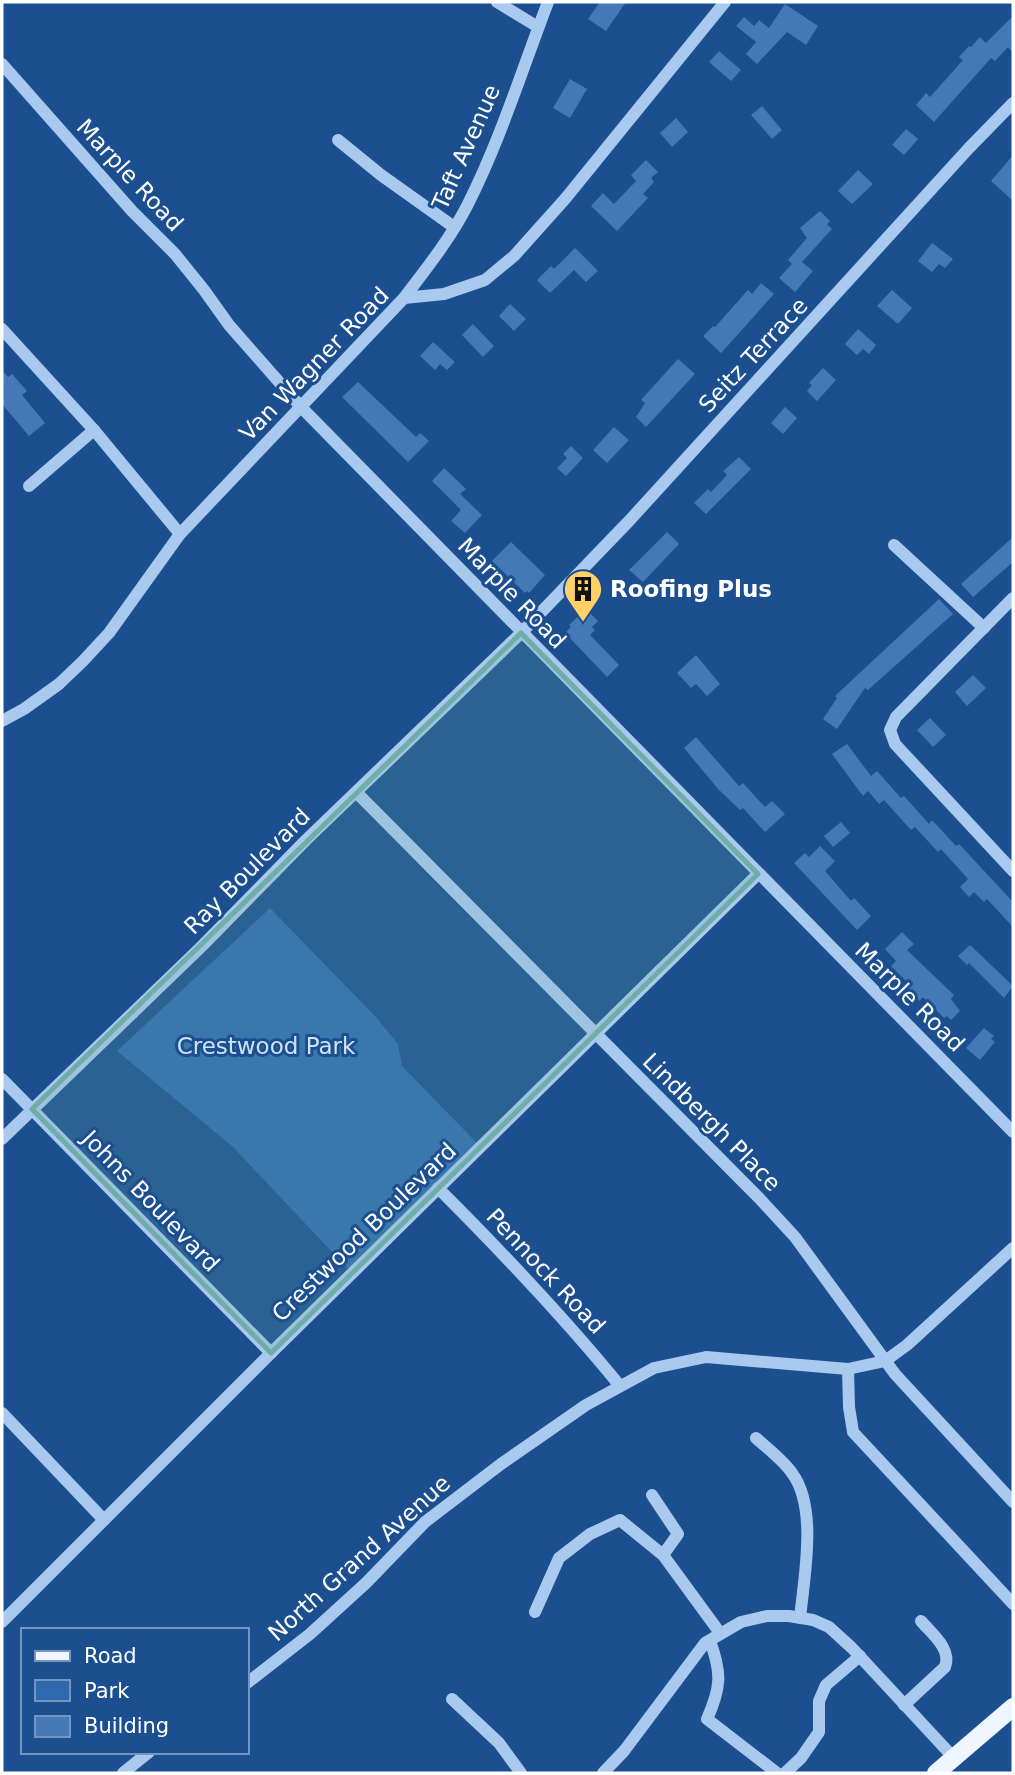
<svg xmlns="http://www.w3.org/2000/svg" width="1015" height="1775" viewBox="0 0 1015 1775" font-family="'DejaVu Sans',sans-serif">
<style>
.green{fill:#2e69ad}
.building{fill:#4478b7}
.lines{fill:none;stroke-linecap:round;stroke-linejoin:round}
.minor{stroke:#a9c9ee;stroke-width:12}
.major{stroke:#f0f6ff;stroke-width:18}
.marked{fill:#6fada8;fill-opacity:0.2;stroke:#6fada8;stroke-width:5;stroke-linejoin:round}
.labels{text-anchor:middle;dominant-baseline:central;stroke-width:6;stroke-linejoin:round;paint-order:stroke}
.street-label{font-size:23px;fill:#fff;stroke:#1b4f8f}
.poi-label{font-size:23px;font-weight:bold;fill:#fff;stroke:#1b4f8f;text-anchor:start}
.park-label{font-size:23px;fill:#cfe3fa;stroke:#1b4f8f}
</style>
<rect width="100%" height="100%" fill="#1b4f8f"/>
<path class="green" d="M270,908L374,1015L398,1044L402,1066L478,1144L348,1269L233,1147L117,1051Z"/>
<g class="building">
<path d="M600,2H626L606,31L588,19Z"/>
<path d="M785,4L818,26L806,45L787,32L757,64L746,54L756,42L736,26L744,17L754,26L759,20L769,28Z"/>
<path d="M1013,16V53L1008,47L995,61L991,58L934,122L916,105L926,93L930,97L963,60L959,57L969,46L971,47L980,37L986,43Z"/>
<path d="M719,51L741,70L731,81L709,62Z"/>
<path d="M570,79L587,89L570,118L553,108Z"/>
<path d="M762,106L782,130L772,139L751,115Z"/>
<path d="M676,118L688,132L672,147L660,133Z"/>
<path d="M906,129L918,139L904,155L892,145Z"/>
<path d="M1013,155V201L991,181Z"/>
<path d="M646,160L658,172L651,178L654,182L643,194L648,198L617,231L591,206L603,193L614,204L636,181L631,175Z"/>
<path d="M858,170L873,184L852,204L838,191Z"/>
<path d="M820,211L830,221L827,224L832,229L802,262L813,271L795,292L779,278L792,264L788,260L807,238L800,228Z"/>
<path d="M932,243L953,259L945,268L939,264L932,272L918,261Z"/>
<path d="M575,248L598,271L586,282L574,270L550,293L537,280L551,266L554,269Z"/>
<path d="M761,283L774,294L721,353L703,336L713,326L715,327L748,290L752,294Z"/>
<path d="M892,290L912,308L898,324L877,306Z"/>
<path d="M510,304L526,319L514,331L499,316Z"/>
<path d="M473,324L494,346L483,357L462,335Z"/>
<path d="M858,329L876,345L869,354L863,349L857,355L845,344Z"/>
<path d="M433,342L455,362L447,370L440,364L435,370L420,356Z"/>
<path d="M678,359L695,374L646,427L636,417L645,403L641,400Z"/>
<path d="M823,368L836,380L817,401L807,391L812,385L809,383Z"/>
<path d="M2,370L8,377L12,374L27,391L22,395L45,423L29,436L2,404Z"/>
<path d="M358,382L416,437L420,433L429,441L408,462L342,397Z"/>
<path d="M785,407L797,418L783,434L771,423Z"/>
<path d="M614,427L629,440L607,463L593,450Z"/>
<path d="M571,446L583,458L566,476L557,468L567,458L563,454Z"/>
<path d="M739,457L751,469L706,514L694,503L708,489L711,492L727,475L723,471Z"/>
<path d="M444,468L466,489L460,494L482,515L465,533L451,521L461,510L432,481Z"/>
<path d="M667,532L679,544L643,582L629,570Z"/>
<path d="M1013,537V562L973,597L961,584Z"/>
<path d="M511,542L545,575L529,593L527,591L525,593L492,561Z"/>
<path d="M939,599L953,614L868,690L865,688L837,729L823,719L837,698L835,696Z"/>
<path d="M586,609L598,621L592,627L595,630L590,635L619,665L607,677L565,633L571,627L569,625Z"/>
<path d="M696,655L720,684L707,696L696,684L691,688L677,673Z"/>
<path d="M973,675L986,688L967,706L955,692Z"/>
<path d="M930,718L946,735L933,747L917,730Z"/>
<path d="M696,737L739,786L743,783L765,807L772,801L785,814L765,832L743,808L740,810L718,789L684,748Z"/>
<path d="M847,744L871,776L877,771L901,798L904,796L929,824L932,820L956,846L959,844L1013,902V927L987,899L984,902L974,892L969,897L960,887L968,879L941,849L938,852L915,827L911,830L884,800L879,804L868,791L863,796L832,754Z"/>
<path d="M841,822L850,833L833,847L824,836Z"/>
<path d="M820,846L835,861L825,871L851,901L854,898L871,916L857,930L794,863L805,853L809,857Z"/>
<path d="M902,932L914,944L907,950L954,995L951,999L960,1011L951,1020L947,1016L944,1018L923,997L919,1001L905,988L909,984L891,966L896,961L885,949Z"/>
<path d="M970,945L1013,986L1004,998L969,963L967,965L958,956Z"/>
<path d="M984,1028L994,1036L991,1039L995,1042L980,1060L966,1048Z"/>
</g>
<g class="lines">
<g class="minor">
<path d="M497,2L538,27"/>
<path d="M2,64L132,211L175,254L204,290L229,325L301,407L1013,1132"/>
<path d="M338,140L381,175L454,227"/>
<path d="M404,298L444,294L485,280L514,256L565,199L725,2"/>
<path d="M2,329L94,430L180,534"/>
<path d="M29,486L94,430"/>
<path d="M894,545L984,628"/>
<path d="M1013,598L896,717L890,730L895,744L1013,871"/>
<path d="M2,721L24,709L59,684L83,661L109,633L180,534L404,298C426,269 450,239 467,206C500,141 522,70 548,2"/>
<path d="M357,793L759,1198L795,1237L895,1374L1013,1502"/>
<path d="M2,1079L271,1353"/>
<path d="M2,1139L202,946L306,840L521,633L629,521L969,148L1013,103"/>
<path d="M438,1188C502,1252 563,1316 620,1386"/>
<path d="M848,1369L849,1407L853,1432L1013,1604"/>
<path d="M2,1413L104,1520"/>
<path d="M756,1438C768,1449 783,1460 792,1473C818,1508 804,1577 800,1618"/>
<path d="M652,1495L678,1534L663,1555"/>
<path d="M535,1612L559,1558L590,1534L620,1520L663,1555L720,1633"/>
<path d="M2,1622L271,1353L758,874"/>
<path d="M710,1641C722,1673 721,1688 707,1719L777,1773"/>
<path d="M247,1683L310,1634L366,1583L425,1522L501,1464L586,1405L654,1368L706,1357L848,1369L885,1361L907,1345L1013,1248"/>
<path d="M452,1699L499,1743L521,1773"/>
<path d="M904,1705L945,1667C952,1649 932,1634 921,1621"/>
<path d="M123,1773L149,1752"/>
<path d="M603,1773L624,1751L705,1643L741,1622L767,1616H789L813,1620L829,1627L852,1648L954,1758"/>
<path d="M785,1773L801,1758L819,1732V1701L826,1685L860,1656"/>
</g>
<path class="major" d="M936,1773L1013,1707"/>
</g>
<path class="marked" d="M521,633L758,874L271,1353L32,1109Z"/>
<defs>
<g id="building-pin" transform="scale(2.0125)"><path d="M0 17L-7.5 6A9.5 9.5 0 1 1 7.5 6Z" fill="#ffd166" stroke="#1b4f8f"/><path d="M-4-6H4V6H1V3H-1V6H-4ZM-2.5-4.3h1.7v1.8h-1.7ZM.8-4.3h1.7v1.8H.8ZM-2.5-1h1.7V.8h-1.7ZM.8-1h1.7V.8H.8Z" fill="#111"/></g>
</defs>
<g fill-rule="evenodd">
<use href="#building-pin" x="583" y="589"/>
</g>
<g class="labels">
<g class="street-label">
<text transform="translate(466 147) rotate(-66)">Taft Avenue</text>
<text transform="translate(130 175) rotate(47)">Marple Road</text>
<text transform="translate(753 355) rotate(-47)">Seitz Terrace</text>
<text transform="translate(314 364) rotate(-46)">Van Wagner Road</text>
<text transform="translate(512 593) rotate(46)">Marple Road</text>
<text transform="translate(247 871) rotate(-45)">Ray Boulevard</text>
<text transform="translate(910 997) rotate(45)">Marple Road</text>
<text transform="translate(712 1122) rotate(45)">Lindbergh Place</text>
<text transform="translate(151 1201) rotate(46)">Johns Boulevard</text>
<text transform="translate(364 1232) rotate(-44)">Crestwood Boulevard</text>
<text transform="translate(546 1271) rotate(47)">Pennock Road</text>
<text transform="translate(359 1558) rotate(-42)">North Grand Avenue</text>
</g>
<g class="poi-label">
<text x="610" y="589">Roofing Plus</text>
</g>
<g class="park-label">
<text x="266" y="1046">Crestwood Park</text>
</g>
</g>
<rect width="1015" height="1775" fill="none" stroke="#ffffff" stroke-width="7"/>
<rect x="21" y="1628" width="228" height="126" fill="#1b4f8f" stroke="#7695bc" stroke-width="2"/>
<rect x="35" y="1651" width="35" height="10" fill="#f0f6ff" stroke="#7695bc" stroke-width="2"/>
<text x="84" y="1663" font-size="21" fill="#ffffff">Road</text>
<rect x="35" y="1680" width="35" height="21" fill="#2e69ad" stroke="#7695bc" stroke-width="2"/>
<text x="84" y="1698" font-size="21" fill="#ffffff">Park</text>
<rect x="35" y="1716" width="35" height="21" fill="#4478b7" stroke="#7695bc" stroke-width="2"/>
<text x="84" y="1733" font-size="21" fill="#ffffff">Building</text>
</svg>
